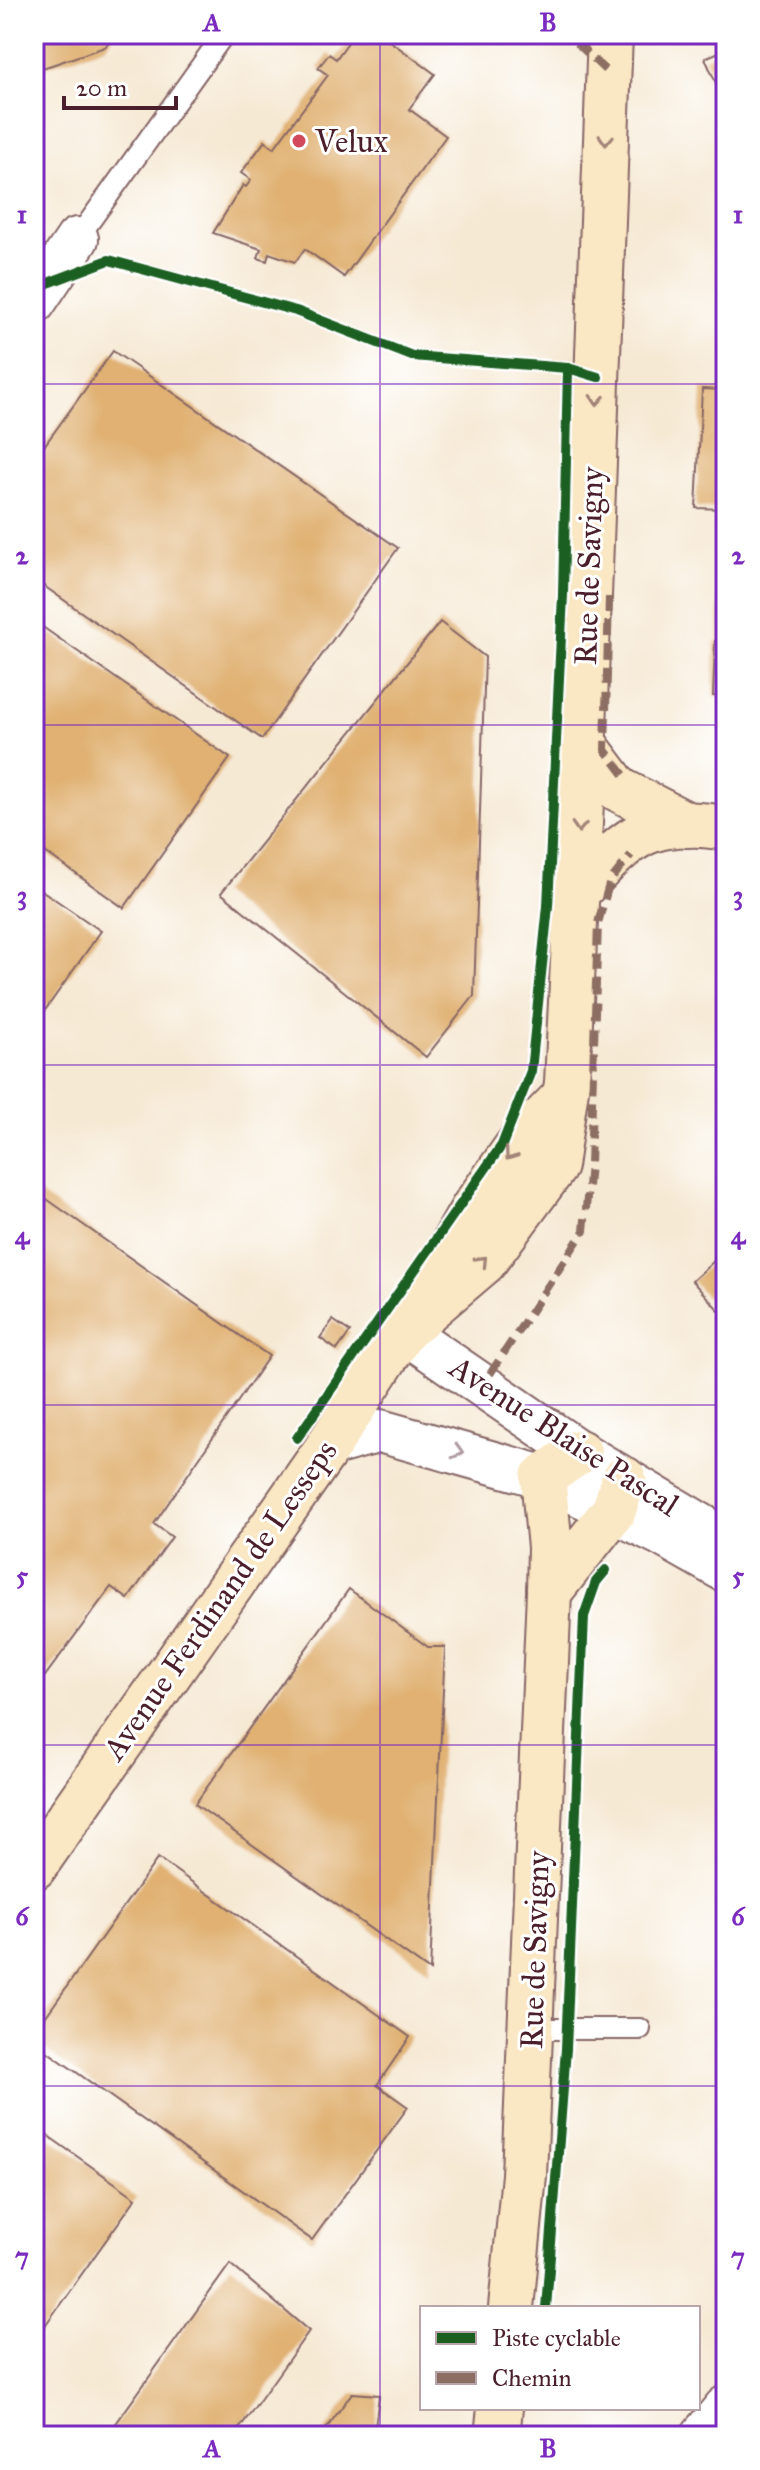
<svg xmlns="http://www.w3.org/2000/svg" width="760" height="2470" viewBox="0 0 760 2470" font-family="'IM FELL Great Primer',serif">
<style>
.building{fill:#e0b172}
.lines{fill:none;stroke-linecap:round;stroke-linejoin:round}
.lane-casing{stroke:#866666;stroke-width:24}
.street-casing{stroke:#866666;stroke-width:46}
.secondary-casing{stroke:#866666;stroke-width:48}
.lane{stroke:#fff;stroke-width:20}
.street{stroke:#fff;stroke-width:42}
.secondary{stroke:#fae7c3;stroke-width:44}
.quiet{stroke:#8d6e63;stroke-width:8;stroke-dasharray:16 8;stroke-linecap:butt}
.cycleway-casing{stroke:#fff;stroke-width:15}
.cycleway{stroke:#1b5e20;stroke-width:10}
.oneway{stroke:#a28377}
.oneway2{stroke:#ae9aa0}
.grid{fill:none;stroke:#7b2cbf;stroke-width:2;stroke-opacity:0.55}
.poi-dot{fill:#d1495b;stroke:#fff;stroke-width:3}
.labels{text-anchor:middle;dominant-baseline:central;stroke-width:6;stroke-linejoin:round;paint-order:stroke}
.poi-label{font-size:32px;fill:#4a1f2b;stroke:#fff;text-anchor:start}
.street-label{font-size:32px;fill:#4a1f2b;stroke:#fff}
.neatline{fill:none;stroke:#7b2cbf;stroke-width:3}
.grid-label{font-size:26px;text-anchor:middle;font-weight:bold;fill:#7b2cbf}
</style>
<rect width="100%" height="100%" fill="#fff"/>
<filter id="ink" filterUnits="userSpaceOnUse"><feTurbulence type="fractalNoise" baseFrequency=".0125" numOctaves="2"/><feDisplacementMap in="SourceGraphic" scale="16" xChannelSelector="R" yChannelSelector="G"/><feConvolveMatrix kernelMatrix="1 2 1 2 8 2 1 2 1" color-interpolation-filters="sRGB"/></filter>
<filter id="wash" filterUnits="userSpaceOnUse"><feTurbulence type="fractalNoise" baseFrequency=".006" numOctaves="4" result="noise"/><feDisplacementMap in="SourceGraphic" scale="32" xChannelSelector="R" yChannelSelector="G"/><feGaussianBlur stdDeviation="1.8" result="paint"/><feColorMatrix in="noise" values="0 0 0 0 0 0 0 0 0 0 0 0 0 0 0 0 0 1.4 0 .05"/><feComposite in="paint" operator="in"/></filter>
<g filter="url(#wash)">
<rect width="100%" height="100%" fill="#f6e9d4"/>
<g id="blocks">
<g class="building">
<path d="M34,34H115L105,47L34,71Z"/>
<path d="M354,34H380L435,74L409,109L446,136L344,277L305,249L295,262L269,253L267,261L258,258L261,249L213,233L243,185L246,187L251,180L241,173L265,141L274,148L328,75L318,68L329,54L336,59Z"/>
<path d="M726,49V106L705,58Z"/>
<path d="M113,351L398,548L262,739L34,579V460Z"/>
<path d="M702,389L726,390V509L696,508Z"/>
<path d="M718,559H726V697L713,696L715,641L719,642Z"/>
<path d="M34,621L230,758L124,908L34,844Z"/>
<path d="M440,622L485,657L474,996L426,1057L221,893Z"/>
<path d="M34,885L101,931L34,1026Z"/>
<path d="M34,1190L269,1356L154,1524L172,1537L128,1599L111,1587L45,1676L34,1668Z"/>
<path d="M726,1250V1318L692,1281Z"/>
<path d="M333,1320L350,1332L337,1350L320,1338Z"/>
<path d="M349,1589L428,1647H445L430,1971L195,1804Z"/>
<path d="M158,1858L410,2037L377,2085L408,2107L312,2240L34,2042V2033Z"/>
<path d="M34,2126L136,2198L34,2341Z"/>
<path d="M230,2264L309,2331L234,2436H107Z"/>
<path d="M352,2393L379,2395L374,2436H321Z"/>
</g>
</g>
</g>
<g filter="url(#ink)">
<use href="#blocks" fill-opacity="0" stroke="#866666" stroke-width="2"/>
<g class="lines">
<g class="lane-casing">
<g id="lane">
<path d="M77,239L224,34"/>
<path d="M532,2029H640"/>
</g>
</g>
<g class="street-casing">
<g id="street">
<path d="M34,303L77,239"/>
<path d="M403,1331L579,1452L711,1531"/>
<path d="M329,1445L380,1431L543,1477L659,1533L726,1571"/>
<path d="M702,2436L726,2407"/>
</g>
</g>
<g class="secondary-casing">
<g id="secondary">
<path d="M582,741L618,789L688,825"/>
<path d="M576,893C629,838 644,815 726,828"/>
<path d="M403,1331L484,1262L555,1166L567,1082L582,783L610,34"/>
<path d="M549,1592L614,1510L624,1479"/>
<path d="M34,1867L325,1451L403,1331L474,1207L520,1142L563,1098"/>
<path d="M511,2308L524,2175L549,1592L550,1547L543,1477L579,1452"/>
<path d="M497,2436L500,2408"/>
</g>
</g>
<use href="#lane" class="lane"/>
<use href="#street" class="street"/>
<use href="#secondary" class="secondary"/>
<g class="quiet">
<path d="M554,34L575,41L608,73"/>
<path d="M609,597L605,750L628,780"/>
<path d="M490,1374L584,1231L590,1164L598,923L610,881L631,855"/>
</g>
<g class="cycleway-casing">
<g id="cycleway">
<path d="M34,281L48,283L109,260L296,311L412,356L568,368L598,377"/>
<path d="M297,1438L502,1145L531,1071L548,906L563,595L568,368"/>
<path d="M546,2308L566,2049L584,1616L596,1582L606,1570"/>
</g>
</g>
<use href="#cycleway" class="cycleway"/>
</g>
<defs><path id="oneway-chevron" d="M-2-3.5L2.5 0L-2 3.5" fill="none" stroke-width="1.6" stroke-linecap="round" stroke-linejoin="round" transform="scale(2)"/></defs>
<g class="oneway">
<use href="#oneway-chevron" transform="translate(606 140) rotate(92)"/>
<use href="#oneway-chevron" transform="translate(597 400) rotate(93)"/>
<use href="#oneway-chevron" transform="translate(579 827) rotate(93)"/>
<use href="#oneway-chevron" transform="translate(510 1155) rotate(125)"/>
<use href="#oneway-chevron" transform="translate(482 1261) rotate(-46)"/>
</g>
<use class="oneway2" href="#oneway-chevron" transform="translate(458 1452) rotate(16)"/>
</g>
<path class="grid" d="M380,34V2436M34,384H726M34,725H726M34,1065H726M34,1405H726M34,1745H726M34,2086H726"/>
<circle class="poi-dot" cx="299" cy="141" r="8"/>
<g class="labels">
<g class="poi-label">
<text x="315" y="141">Velux</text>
</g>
<g class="street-label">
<text transform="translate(589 566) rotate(-88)">Rue de Savigny</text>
<text transform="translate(564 1436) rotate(33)">Avenue Blaise Pascal</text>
<text transform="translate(220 1600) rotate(-55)">Avenue Ferdinand de Lesseps</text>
<text transform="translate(535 1950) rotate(-88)">Rue de Savigny</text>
</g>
</g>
<rect width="760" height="2470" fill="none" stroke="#fff" stroke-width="88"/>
<rect x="420" y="2306" width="280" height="104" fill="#ffffff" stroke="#b7a5aa" stroke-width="2"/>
<rect x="436" y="2332" width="40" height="12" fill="#1b5e20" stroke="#b7a5aa" stroke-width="2"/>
<text x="492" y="2346" font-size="24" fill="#4a1f2b">Piste cyclable</text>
<rect x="436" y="2372" width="40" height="12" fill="#8d6e63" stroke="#b7a5aa" stroke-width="2"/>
<text x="492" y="2386" font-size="24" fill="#4a1f2b">Chemin</text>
<path d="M64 96v12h112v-12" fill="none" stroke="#4a1f2b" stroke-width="4"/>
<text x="76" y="96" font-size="24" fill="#4a1f2b" stroke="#ffffff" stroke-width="6" paint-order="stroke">20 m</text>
<rect x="44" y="44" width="672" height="2382" class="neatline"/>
<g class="grid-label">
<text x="212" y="31">A</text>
<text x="548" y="31">B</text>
<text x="22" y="223">1</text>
<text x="738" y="223">1</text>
<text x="22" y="564">2</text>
<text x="738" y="564">2</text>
<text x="22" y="904">3</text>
<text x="738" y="904">3</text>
<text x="22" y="1244">4</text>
<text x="738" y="1244">4</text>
<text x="22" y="1584">5</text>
<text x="738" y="1584">5</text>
<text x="22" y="1925">6</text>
<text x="738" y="1925">6</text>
<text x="22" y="2265">7</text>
<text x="738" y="2265">7</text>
<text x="212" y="2457">A</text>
<text x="548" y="2457">B</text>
</g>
</svg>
